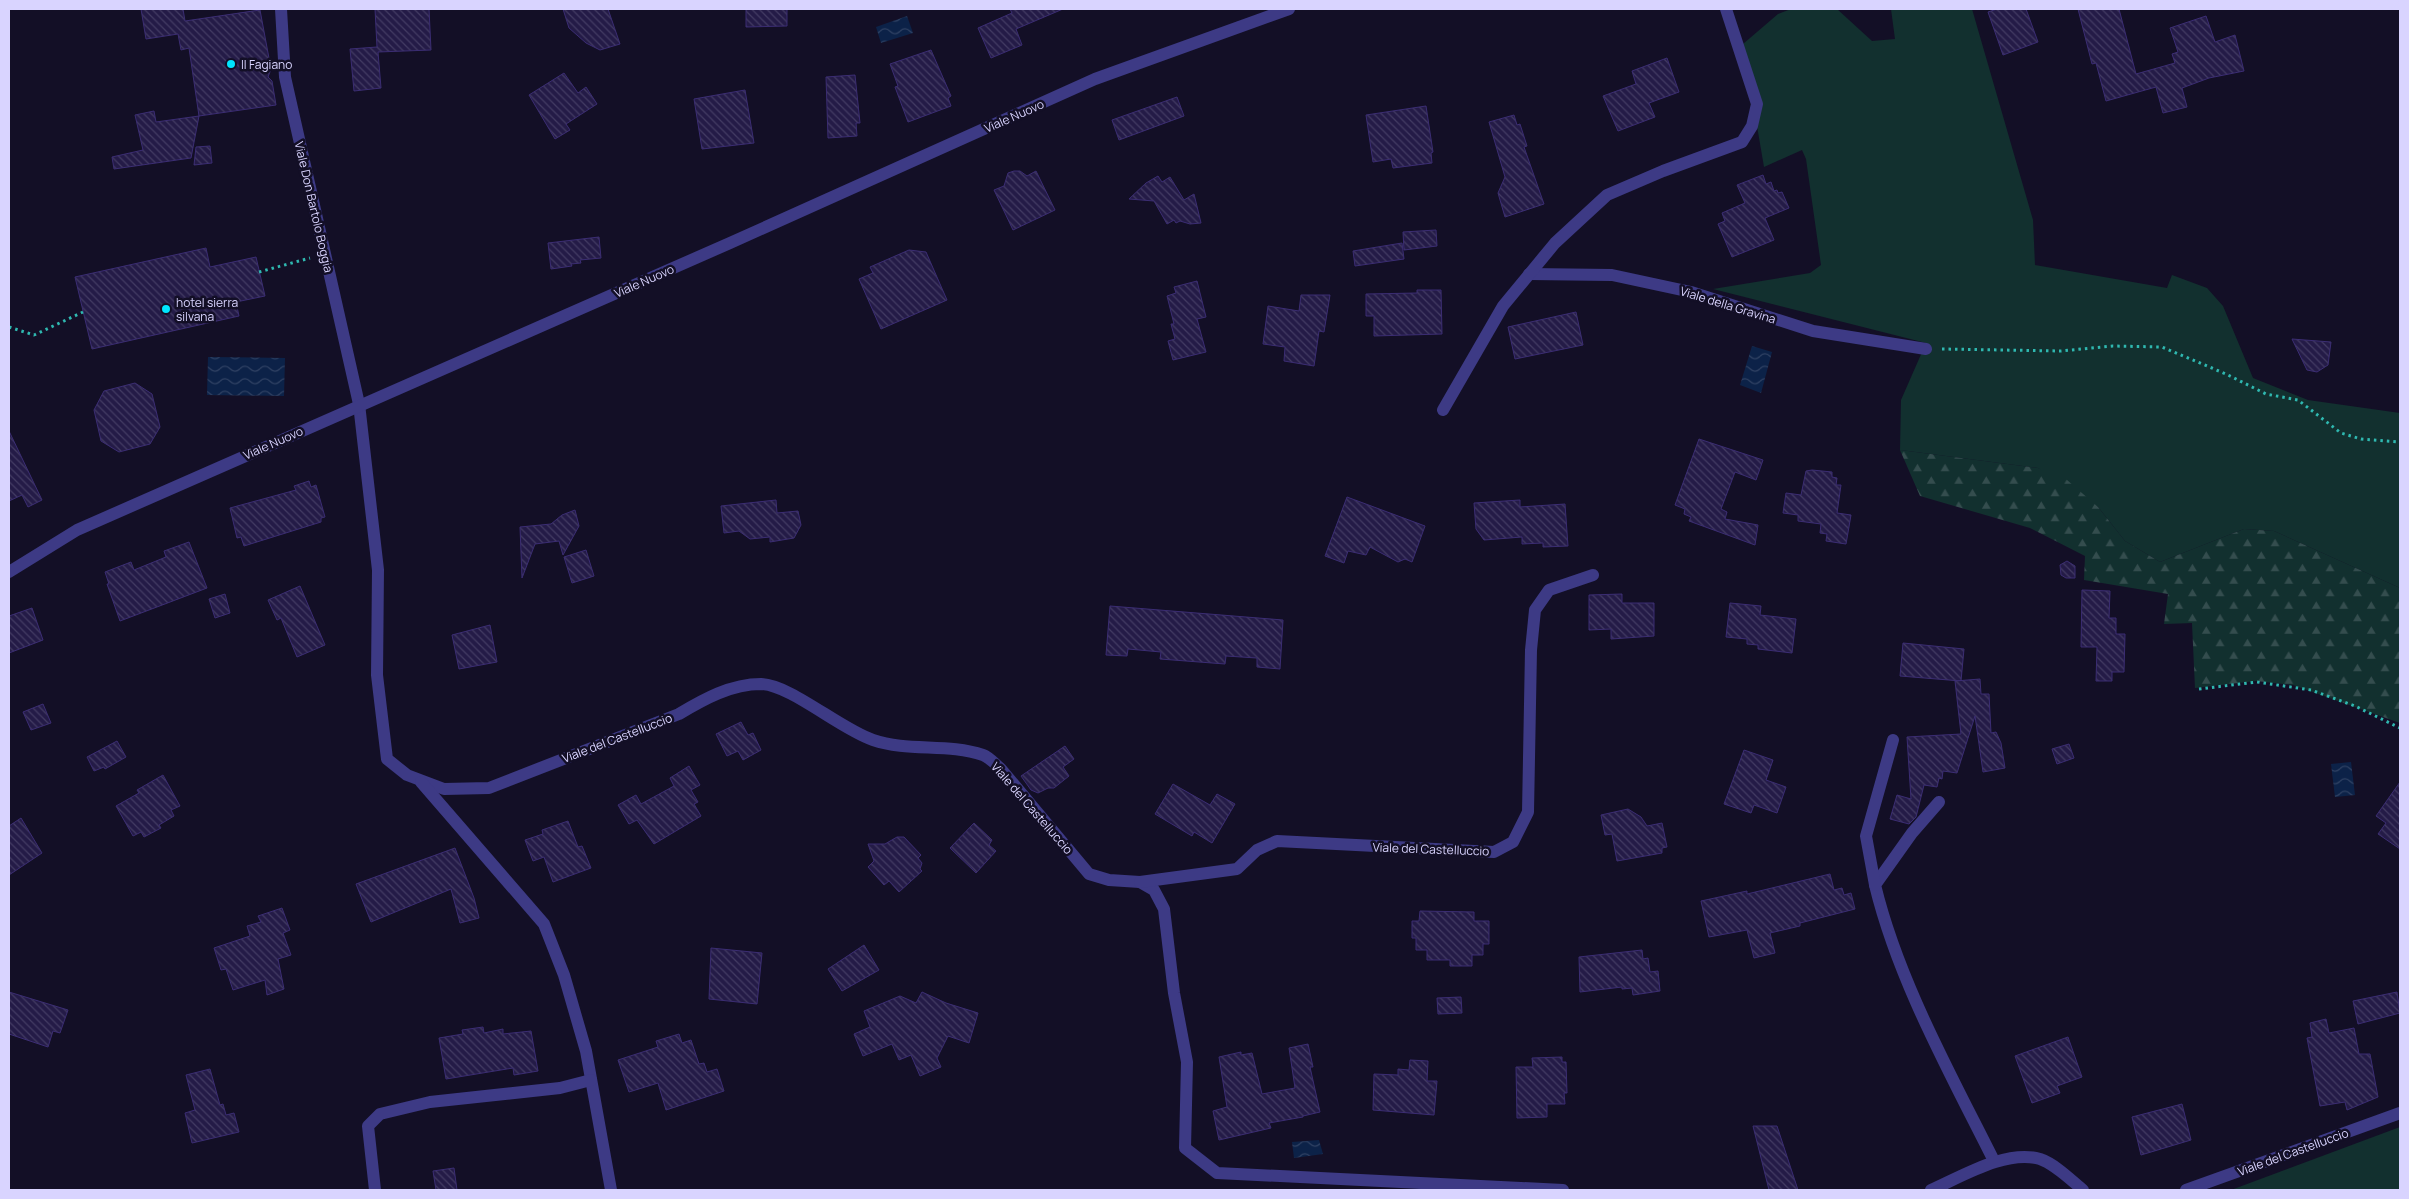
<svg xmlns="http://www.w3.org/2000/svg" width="2409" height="1199" viewBox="0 0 2409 1199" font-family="Manrope,sans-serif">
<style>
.green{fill:#12302f}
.forest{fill:url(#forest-firs)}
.water{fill:url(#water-waves)}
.building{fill:url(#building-back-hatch);stroke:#3b2d73}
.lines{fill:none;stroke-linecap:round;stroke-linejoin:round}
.path{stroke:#2fb8b0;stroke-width:3;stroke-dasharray:2.5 4;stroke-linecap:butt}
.minor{stroke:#3d3a85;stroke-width:12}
.poi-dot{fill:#00e5ff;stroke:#130f26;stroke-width:2}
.labels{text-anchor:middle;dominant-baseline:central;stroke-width:5;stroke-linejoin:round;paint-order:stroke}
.poi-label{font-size:12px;fill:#d9d4ff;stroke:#130f26;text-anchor:start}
.street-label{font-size:12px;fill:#d9d4ff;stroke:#130f26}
</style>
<defs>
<pattern id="forest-firs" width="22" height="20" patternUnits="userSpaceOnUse" patternTransform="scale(1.25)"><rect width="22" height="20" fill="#12302f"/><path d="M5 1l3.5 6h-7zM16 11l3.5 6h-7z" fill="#344d4e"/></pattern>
<pattern id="water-waves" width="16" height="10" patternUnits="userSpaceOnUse" patternTransform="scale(1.25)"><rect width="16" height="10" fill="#0c2248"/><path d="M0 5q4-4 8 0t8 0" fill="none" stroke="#2f4163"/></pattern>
<pattern id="building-back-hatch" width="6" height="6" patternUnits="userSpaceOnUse" patternTransform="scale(1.25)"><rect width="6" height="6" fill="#241b47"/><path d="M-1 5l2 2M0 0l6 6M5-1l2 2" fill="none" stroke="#433b63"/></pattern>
</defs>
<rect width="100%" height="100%" fill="#130f26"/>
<g class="green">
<path d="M1791,9H1837L1872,41L1895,39L1891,9H1972L2033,220L2035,265L2167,288L2172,275L2207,288L2223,306L2253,378L2308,400L2400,413V588L2274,531L2244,529L2160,562L2125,541L2098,507L2038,468L1900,450L1901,400L1926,343L1713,289L1810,273L1821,265L1806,159L1802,150L1764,167L1743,44L1778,14Z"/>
<path d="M2400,1127V1190H2231Z"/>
</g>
<path class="forest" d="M1900,450L2038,468L2067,480L2098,507L2125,541L2160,562L2244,529L2274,531L2400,588V723L2293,685L2256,681L2195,688L2192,623L2164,624L2168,594L2084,580L2085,556L2030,528L1920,496Z"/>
<g class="water">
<path d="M907,16L913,33L881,43L876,27Z"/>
<path d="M1752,346L1772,352L1761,393L1740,385Z"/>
<path d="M208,357L285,358L284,396L207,395Z"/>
<path d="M2351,762L2355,795L2335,797L2331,764Z"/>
<path d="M1319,1140L1323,1154L1294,1158L1292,1142Z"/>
</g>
<g class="building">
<path d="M141,9H183L185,21L260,10L271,69L268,77L272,81L276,105L199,116L191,158L114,169L112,157L143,150L135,115L154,111L156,122L199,116L189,48L181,50L178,34L146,39Z"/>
<path d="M375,9H429L431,50L378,52L381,88L354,91L350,49L377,47Z"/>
<path d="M563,9H608L620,44L600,50L586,43L569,28Z"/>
<path d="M746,9H787V26L746,27Z"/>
<path d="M1010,9H1063L1016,29L1022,45L991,58L978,28L1012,13Z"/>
<path d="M1997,9H2026L2038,42L2003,55L1988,12Z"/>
<path d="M2078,9H2119L2136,74L2175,63L2172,54L2178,52L2170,28L2206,16L2215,42L2235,35L2244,71L2209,78L2182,88L2187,107L2163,113L2156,87L2106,101L2096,63L2092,64Z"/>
<path d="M931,50L951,96L948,98L951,106L908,122L895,87L898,86L890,64Z"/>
<path d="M1667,58L1679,92L1649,103L1655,117L1618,131L1603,96L1636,84L1632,71Z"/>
<path d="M564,73L578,93L586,87L597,104L566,124L570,130L555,139L529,95Z"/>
<path d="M855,75L860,123H856L857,136L828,138L826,77Z"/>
<path d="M745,90L754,143L702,149L694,99Z"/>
<path d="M1177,97L1184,116L1119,140L1112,120Z"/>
<path d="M1426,106L1433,152L1431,153L1432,163L1393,168L1391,159L1373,162L1366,115Z"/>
<path d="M1514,115L1517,125L1520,124L1527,146L1524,147L1544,204L1505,217L1498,193L1505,177L1489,122Z"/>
<path d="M210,146L212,163L194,165L196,147Z"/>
<path d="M1014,171H1020L1027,176L1036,171L1055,210L1013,230L994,190L1004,186L1008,173Z"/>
<path d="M1763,175L1766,184L1771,182L1774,191L1777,190L1778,193L1782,192L1789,208L1765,218L1774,240L1732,257L1718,224L1725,221L1722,213L1745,203L1737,185Z"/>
<path d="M1158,176L1162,182L1170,177L1184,200L1194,194L1201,223L1190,224L1180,221L1176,223L1174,220L1167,224L1154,201L1129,199L1146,183Z"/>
<path d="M1436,230L1437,246L1404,250L1403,232Z"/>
<path d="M599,237L601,258L580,260L581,263L571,264L572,266L551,269L548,243Z"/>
<path d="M1402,243L1404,259L1355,266L1353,251Z"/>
<path d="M206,248L210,267L256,257L265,296L236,302L239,316L92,349L75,277Z"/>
<path d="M909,250L926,252L947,300L881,329L859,279L873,273L870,267Z"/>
<path d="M1197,281L1206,317L1197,319L1206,352L1173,360L1168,341L1175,339L1171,324H1174L1167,296L1176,293L1174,287Z"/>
<path d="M1417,290H1441L1442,334L1374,336V316H1366V294L1417,293Z"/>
<path d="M1301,295H1330L1324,332L1319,331L1314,366L1284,361L1285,347L1263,344L1268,306L1299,311Z"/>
<path d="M1576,312L1583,345L1515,359L1508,327Z"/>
<path d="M2292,339L2331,342L2328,365L2317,372L2307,370Z"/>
<path d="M135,383L152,394L160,427L150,444L119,452L101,441L94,410L104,391Z"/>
<path d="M9,431L42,500L28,507L22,495L9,501Z"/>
<path d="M1699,439L1763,460L1756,480L1735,472L1721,509L1727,512L1725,519L1758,525L1755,545L1689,521L1691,517L1684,514L1685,509L1675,505Z"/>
<path d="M1812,470L1832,472V477L1837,478L1836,485H1841L1837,513L1851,515L1846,544L1826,541L1827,534L1820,533L1821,524L1798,521V515L1783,513L1786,493L1801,495L1806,471Z"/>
<path d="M309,481L311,487L316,485L325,517L321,518V522L244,546L241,537L237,538L230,508L296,490L294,486Z"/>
<path d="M1347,497L1425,526L1412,562L1405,559L1398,562L1370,547L1366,555L1348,551L1344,563L1325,556Z"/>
<path d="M776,500L777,513L798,511L801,525L794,538L770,542V537L750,539L739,531L724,533L721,506Z"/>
<path d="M1520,500V507L1565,504L1568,546L1543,547V543L1522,544V537L1484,540L1476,529L1474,503Z"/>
<path d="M575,510L579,526L563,555L559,541L535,544L522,578L520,527L551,524L562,515Z"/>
<path d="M189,542L207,588L120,621L107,584H109L105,572L131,562L134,570L166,557L164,551Z"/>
<path d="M586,550L594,576L572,583L564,557Z"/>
<path d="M2067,561L2075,566V578H2066L2061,575L2060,565Z"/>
<path d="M300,586L325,645L297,657L281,618L277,620L268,600Z"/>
<path d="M2082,590L2110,591L2109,618H2116V634H2125L2124,672H2112V681H2096L2097,647H2081Z"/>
<path d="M225,594L230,613L215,618L209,599Z"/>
<path d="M1622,594V603H1654V636L1611,639V629L1589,630V595Z"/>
<path d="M1730,603L1761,606L1760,615L1796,619L1792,653L1758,649V645L1747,644V639L1726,637Z"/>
<path d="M1110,606L1283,620L1280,669L1257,667V658L1226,656L1225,664L1160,659L1161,652L1128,649L1127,656L1106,655Z"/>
<path d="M32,608L43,640L9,653V616Z"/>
<path d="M490,625L497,662L459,669L452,635Z"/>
<path d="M1903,643L1964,649L1961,681L1900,676Z"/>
<path d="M1980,679L1981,694H1989L1991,733L1996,732L2001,743L2005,768L1983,772L1975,716L1957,773L1943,771L1942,779L1939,778L1937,787L1924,785L1916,817L1909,824L1890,819L1897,795L1911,799L1907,737L1961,734L1955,681Z"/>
<path d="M43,704L51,723L31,730L23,712Z"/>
<path d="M741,722L748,735L753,733L761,750L743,760L738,751L727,756L716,734Z"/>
<path d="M117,741L126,757L105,769L104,767L94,771L87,757Z"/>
<path d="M2069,744L2074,758L2057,764L2052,749Z"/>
<path d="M1065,746L1074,759L1063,767L1069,776L1054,788H1048L1038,793L1031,790L1021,776Z"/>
<path d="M1744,750L1773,760L1766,780L1786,787L1777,813L1754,805L1751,813L1724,804Z"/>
<path d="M689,766L700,785L691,790L698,802L694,804L701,816L654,844L637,820L629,824L618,805L636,795L641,804L674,786L670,778Z"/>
<path d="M163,775L180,806L171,810L174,816L159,825L161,828L144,837L141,832L133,836L116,806L139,793L137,790Z"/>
<path d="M2400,782V849L2378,834L2386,823L2376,816Z"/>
<path d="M1173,784L1210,805L1217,794L1235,804L1212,843L1194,832L1192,836L1155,814Z"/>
<path d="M1628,809L1641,817L1647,826L1662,823L1667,847L1662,848V853L1617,861L1612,834L1605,835L1601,815Z"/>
<path d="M21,818L42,853L9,875V826Z"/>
<path d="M568,821L578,847L582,846L591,868L553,882L544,857L533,861L525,840L543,834L542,830Z"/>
<path d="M974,823L992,840L989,845L996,851L976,873L950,848Z"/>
<path d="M897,837H904L921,855L918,858L922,863L920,869L922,871L899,892L889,881L884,885L868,867L874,861L868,844H885Z"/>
<path d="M455,848L474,898L479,918L460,923L451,889L371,922L356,884Z"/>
<path d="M1830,874L1834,890L1842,888L1844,895L1851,893L1855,909L1800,923V926L1770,933L1775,953L1754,958L1747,930L1709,937L1701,901L1747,891V894Z"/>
<path d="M282,908L290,930L283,933L291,955L278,959L284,989L267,995L265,980L233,990L226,969L221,970L214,948L250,936L247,926L261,922L258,916Z"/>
<path d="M1420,911L1474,912V921H1489V944H1483V955H1472V966H1450V960H1427V950H1416V938H1412V921H1419Z"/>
<path d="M864,945L879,970L842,991L828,969Z"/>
<path d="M711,948L762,953L757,1004L709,999Z"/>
<path d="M1642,950L1643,959L1648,958L1650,972L1658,971L1660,991L1633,995L1632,988L1622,989V987L1580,992L1579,957Z"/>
<path d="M9,992L68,1010L60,1033L53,1031L48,1047L9,1034Z"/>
<path d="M922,992L946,1003L978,1013L969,1043L948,1036L937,1058L941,1067L920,1076L911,1055L899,1060L892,1044L863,1056L854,1034L870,1027L864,1011L900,996L916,1003Z"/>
<path d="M2397,992L2400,1013L2358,1024L2353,1001Z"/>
<path d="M1461,997L1462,1013L1438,1014L1437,998Z"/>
<path d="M2326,1019L2329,1033L2354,1028L2359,1054H2370L2378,1097L2347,1110L2345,1102L2320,1106L2307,1038L2312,1037L2310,1023Z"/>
<path d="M483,1027L484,1033L503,1029V1034L531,1031L538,1071L514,1075L513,1068L446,1079L439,1038L463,1034L462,1030Z"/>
<path d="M679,1034L682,1043L691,1040L699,1064L704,1063L707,1072L717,1069L724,1091L666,1110L658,1083L629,1092L618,1060L658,1047L656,1041Z"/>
<path d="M2068,1037L2082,1077L2057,1086L2060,1093L2032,1103L2015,1056Z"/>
<path d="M1308,1044L1313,1067H1310L1320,1112L1303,1116V1117L1269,1123L1271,1128L1219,1140L1213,1111L1227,1107L1219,1057L1241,1052V1055L1252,1053L1262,1094L1295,1088L1289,1048Z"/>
<path d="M1562,1057V1062H1566L1567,1093H1564L1565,1104H1547V1117L1517,1118L1516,1067H1533L1532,1058Z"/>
<path d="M1410,1060L1428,1061L1427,1081H1437L1434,1115L1373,1110L1374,1074L1398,1075V1069L1409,1070Z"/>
<path d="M210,1069L220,1105L223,1104L226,1115L234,1113L239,1132L192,1143L185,1113L195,1110L186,1075Z"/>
<path d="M2182,1104L2191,1140L2141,1155L2132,1117Z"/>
<path d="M1753,1126H1777L1798,1190H1769Z"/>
<path d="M454,1168L457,1190H436L433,1171Z"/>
</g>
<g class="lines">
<g class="path">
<path d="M259,272L310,258"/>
<path d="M9,327L34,335L83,312"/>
<path d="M1942,349L2061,351L2113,346L2162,347L2226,374L2266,394L2298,400L2341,433L2361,439L2400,442"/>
<path d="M2199,689L2257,682L2311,690L2355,706L2400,728"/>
</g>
<g class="minor">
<path d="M281,9L285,77L359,404L378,570L377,675L387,759L407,775L444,789L489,788L679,714C704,699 731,684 761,684C791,685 840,729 873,740C908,752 948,743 983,755C989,757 995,764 1001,769L1089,874L1109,880L1140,882L1154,890L1164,909L1174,993L1187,1062L1185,1148L1217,1173L1563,1190"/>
<path d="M1529,274L1612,275L1691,292L1813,331L1926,349"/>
<path d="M1443,410L1503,306L1555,243L1607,195L1663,171L1742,142L1752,126L1757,104L1726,9"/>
<path d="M9,572L77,530L730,243L1095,79L1289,9"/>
<path d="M421,782L544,924L564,975L586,1051L611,1190"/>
<path d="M1939,802L1912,833L1875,885C1898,980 1950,1073 1994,1161"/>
<path d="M1140,882L1237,869L1257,850L1277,841L1494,852L1513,842L1528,812L1531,650L1535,610L1549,590L1593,575"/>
<path d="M1875,885L1866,836L1893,740"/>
<path d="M375,1190L368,1126L380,1114L430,1102L560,1088L591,1080"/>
<path d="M1931,1190C1961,1177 2006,1149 2040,1159C2055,1164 2071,1180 2083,1190"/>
<path d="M2186,1190L2400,1113"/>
</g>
</g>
<g class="poi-dot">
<circle cx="231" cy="64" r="5"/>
<circle cx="166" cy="309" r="5"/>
</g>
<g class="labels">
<g class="poi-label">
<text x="241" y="64">Il Fagiano</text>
<text x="176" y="302">hotel sierra<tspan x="176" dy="14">silvana</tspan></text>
</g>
<g class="street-label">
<text transform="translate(1014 116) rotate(-24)">Viale Nuovo</text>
<text transform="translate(314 207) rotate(77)">Viale Don Bartolo Boggia</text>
<text transform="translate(644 281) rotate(-24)">Viale Nuovo</text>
<text transform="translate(1728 305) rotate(17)">Viale della Gravina</text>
<text transform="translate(273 443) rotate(-24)">Viale Nuovo</text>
<text transform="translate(617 738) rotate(-21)">Viale del Castelluccio</text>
<text transform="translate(1032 808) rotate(49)">Viale del Castelluccio</text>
<text transform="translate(1431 849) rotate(2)">Viale del Castelluccio</text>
<text transform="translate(2293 1152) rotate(-20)">Viale del Castelluccio</text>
</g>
</g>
<rect width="2409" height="1199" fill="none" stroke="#d9d4ff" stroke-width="20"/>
</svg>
